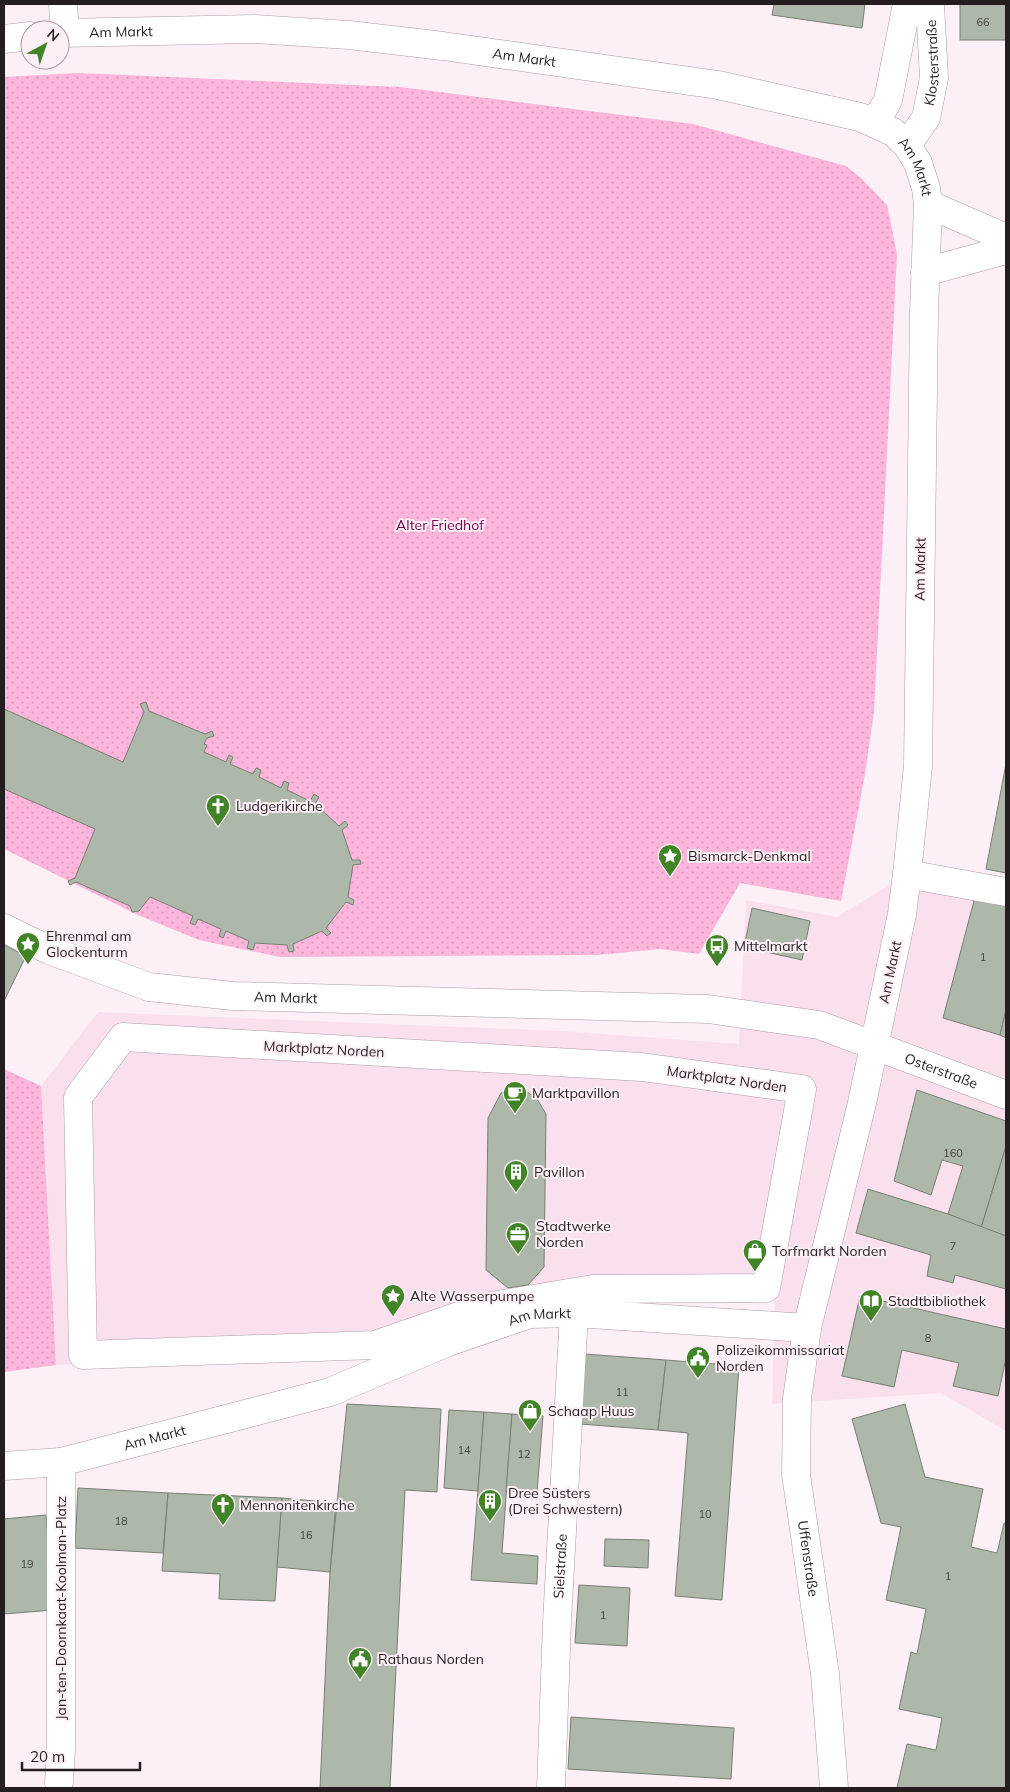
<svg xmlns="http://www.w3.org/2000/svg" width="1010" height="1792" viewBox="0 0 1010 1792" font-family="Mulish,sans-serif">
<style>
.built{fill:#fae0ed}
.grass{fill:url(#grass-dots)}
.building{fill:#adb8aa;stroke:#768073}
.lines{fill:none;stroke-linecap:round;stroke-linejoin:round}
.minor-casing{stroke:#ac9ba3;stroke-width:29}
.minor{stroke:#fff;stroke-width:28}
.labels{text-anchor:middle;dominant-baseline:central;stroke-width:4;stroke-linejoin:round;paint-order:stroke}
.number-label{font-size:11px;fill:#474443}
.street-label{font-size:14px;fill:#251e21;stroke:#fdeff6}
.park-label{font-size:14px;fill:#750150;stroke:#fdeff6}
.poi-label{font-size:14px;fill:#251e21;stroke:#fdeff6;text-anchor:start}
</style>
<defs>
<pattern id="grass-dots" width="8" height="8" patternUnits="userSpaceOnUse" patternTransform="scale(1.25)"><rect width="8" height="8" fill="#fdb6db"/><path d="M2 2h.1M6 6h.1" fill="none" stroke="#d99cbc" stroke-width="1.8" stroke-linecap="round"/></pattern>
</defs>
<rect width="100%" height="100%" fill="#fdeff6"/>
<path class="built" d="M907,874L1006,893V1431L941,1393L772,1404L775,1295L556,1300L360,1355L56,1365L41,1086L98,1012L561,1031L739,1044L746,900L837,917Z"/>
<g class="grass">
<path d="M78,73L400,87L693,124L846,166L861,178L887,205L897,254L874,711L865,774L841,901L740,883L699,954L660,949L597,955L280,957L199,940L138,915L4,849V77Z"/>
<path d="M4,1069L41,1086L56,1365L4,1372Z"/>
</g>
<g class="building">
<path d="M774,4H865L862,28L772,15Z"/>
<rect x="960" y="4" width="46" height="36"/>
<path d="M146,702L149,711L205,734L212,731L214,736L207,738L204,744L207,745L204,752L226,762L229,755L233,757L230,764L253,774L256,768L261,770L259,777L281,788L284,781L289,783L287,790L310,801L314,794L319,797L315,804L339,826L345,821L348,825L342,830L352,860H360L361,864L353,865L348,897L354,900L353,905L346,902L326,928L331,933L327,936L322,931L293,944L294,951L289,952L287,945L255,943L253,950L247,948L249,941L226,931L223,938L219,936L221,929L198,919L195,925L190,923L193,916L150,897L139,911L132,912L130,906L76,882L70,885L68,881L75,878L95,829L4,789V709L123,762L144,712L140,704Z"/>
<path d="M1006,764V873L986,869Z"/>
<path d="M975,897L1006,904V1010L1000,1035L943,1018Z"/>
<path d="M752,908L810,921L802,960L744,947Z"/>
<path d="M4,945L26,956L4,1001Z"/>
<path d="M1006,1010V1038L1000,1035Z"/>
<path d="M519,1086L537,1099L546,1114L544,1267L528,1285L508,1288L486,1270L488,1118L501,1093Z"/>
<path d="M917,1090L1006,1121V1146L981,1228L948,1214L963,1166L942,1160L931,1195L894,1181Z"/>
<path d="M1006,1146V1236L981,1228Z"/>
<path d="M868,1189L948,1214L1006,1236V1289L955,1275L953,1283L927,1276L931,1255L856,1233Z"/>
<path d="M860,1296L1006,1329V1358L998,1396L953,1386L959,1363L902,1350L894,1387L842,1376Z"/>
<path d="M584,1354L666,1360L658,1430L580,1424Z"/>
<path d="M666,1360L739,1366L722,1600L675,1596L688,1433L658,1430Z"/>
<path d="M347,1404L441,1409L437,1492L405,1490L390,1788H320L330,1572Z"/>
<path d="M905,1404L925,1477L983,1489L971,1547L997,1553L1004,1523L1006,1524V1788H897L907,1744L936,1750L942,1718L899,1709L911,1652L917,1654L926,1609L886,1600L901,1527L881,1523L852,1419Z"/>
<path d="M449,1410L484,1412L478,1491L444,1488Z"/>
<path d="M484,1412L512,1414L502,1553L538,1556L537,1584L471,1580Z"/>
<path d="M512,1414L543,1416L537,1493L506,1491Z"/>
<path d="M78,1488L168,1493L163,1553L75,1548Z"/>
<path d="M168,1493L282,1498L275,1601L219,1599L220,1574L162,1571Z"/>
<path d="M282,1498L336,1503L330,1572L277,1567Z"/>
<path d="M46,1515L53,1610L4,1614V1519Z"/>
<path d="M605,1539L649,1540L648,1568L604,1566Z"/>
<path d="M579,1585L630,1588L627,1646L575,1643Z"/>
<path d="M571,1717L734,1728L731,1779L568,1769Z"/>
</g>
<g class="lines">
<g class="minor-casing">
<g id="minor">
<path d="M63,4L65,33"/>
<path id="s1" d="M60,33L254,29L349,35L443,46L718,85L860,117L893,132L907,145L918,163L926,188L928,204L924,313L918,766L907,874L902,914L862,1103L807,1328L797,1399L796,1474L825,1674L834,1788"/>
<path d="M4,39L30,36"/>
<path d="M875,123L888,100L907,4"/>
<path id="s2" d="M907,145L926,118L934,78L930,4"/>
<path d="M928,204L1006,238"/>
<path d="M925,272L1006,250"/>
<path d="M907,874L1006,892"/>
<path id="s3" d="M4,928L49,950L149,987L233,996L708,1009L819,1025L1006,1095"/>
<path d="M123,1037L642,1067L802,1089L766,1288L593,1289L485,1307L375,1345L83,1355L78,1097Z"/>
<path id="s4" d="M4,1466L61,1462L330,1392L448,1342L530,1314L574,1313L807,1328"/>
<path d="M59,1783L61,1750V1462"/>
<path id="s5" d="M551,1788L557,1622L574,1313"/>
</g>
</g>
<use href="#minor" class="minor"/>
</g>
<defs>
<g id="church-pin" transform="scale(1.25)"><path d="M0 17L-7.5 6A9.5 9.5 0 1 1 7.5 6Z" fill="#418427" stroke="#fdeff6"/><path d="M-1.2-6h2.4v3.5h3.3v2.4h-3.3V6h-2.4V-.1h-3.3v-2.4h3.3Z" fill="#fff"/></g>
<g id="sight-pin" transform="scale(1.25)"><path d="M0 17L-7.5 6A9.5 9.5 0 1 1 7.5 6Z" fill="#418427" stroke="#fdeff6"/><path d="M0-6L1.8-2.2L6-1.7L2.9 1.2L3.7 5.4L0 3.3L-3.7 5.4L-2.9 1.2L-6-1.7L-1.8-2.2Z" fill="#fff"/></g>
<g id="bus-pin" transform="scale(1.25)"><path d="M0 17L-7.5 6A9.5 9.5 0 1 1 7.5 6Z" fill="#418427" stroke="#fdeff6"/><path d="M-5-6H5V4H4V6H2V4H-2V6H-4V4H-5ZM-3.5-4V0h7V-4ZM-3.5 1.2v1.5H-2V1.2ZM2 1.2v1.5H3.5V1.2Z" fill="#fff"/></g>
<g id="cafe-pin" transform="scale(1.25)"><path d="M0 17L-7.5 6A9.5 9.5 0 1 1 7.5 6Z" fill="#418427" stroke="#fdeff6"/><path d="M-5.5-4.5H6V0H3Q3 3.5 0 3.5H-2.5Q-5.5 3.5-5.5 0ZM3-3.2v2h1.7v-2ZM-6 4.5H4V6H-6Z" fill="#fff"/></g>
<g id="building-pin" transform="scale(1.25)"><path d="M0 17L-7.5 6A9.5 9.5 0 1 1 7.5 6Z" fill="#418427" stroke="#fdeff6"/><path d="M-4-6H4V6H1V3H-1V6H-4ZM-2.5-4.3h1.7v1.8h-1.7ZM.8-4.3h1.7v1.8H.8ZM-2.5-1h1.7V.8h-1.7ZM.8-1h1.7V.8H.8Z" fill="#fff"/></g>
<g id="office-pin" transform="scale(1.25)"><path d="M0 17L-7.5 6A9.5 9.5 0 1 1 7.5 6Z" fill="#418427" stroke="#fdeff6"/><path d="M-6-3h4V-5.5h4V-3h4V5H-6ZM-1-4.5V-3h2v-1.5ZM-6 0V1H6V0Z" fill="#fff"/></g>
<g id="shop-pin" transform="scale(1.25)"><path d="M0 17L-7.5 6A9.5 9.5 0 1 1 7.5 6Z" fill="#418427" stroke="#fdeff6"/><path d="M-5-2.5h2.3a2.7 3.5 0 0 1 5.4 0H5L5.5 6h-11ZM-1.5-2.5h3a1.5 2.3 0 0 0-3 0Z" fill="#fff"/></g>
<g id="library-pin" transform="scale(1.25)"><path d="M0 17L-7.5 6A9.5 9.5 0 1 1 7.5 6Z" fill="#418427" stroke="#fdeff6"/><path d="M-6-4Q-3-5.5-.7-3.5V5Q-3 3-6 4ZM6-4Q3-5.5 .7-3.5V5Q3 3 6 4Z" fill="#fff"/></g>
<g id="civic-pin" transform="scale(1.25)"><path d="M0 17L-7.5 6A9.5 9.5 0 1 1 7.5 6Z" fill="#418427" stroke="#fdeff6"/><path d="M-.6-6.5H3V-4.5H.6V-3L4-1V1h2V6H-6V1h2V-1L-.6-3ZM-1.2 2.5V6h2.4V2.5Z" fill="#fff"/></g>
</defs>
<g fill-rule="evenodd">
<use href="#church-pin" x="218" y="806"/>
<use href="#sight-pin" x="670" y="856"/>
<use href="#sight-pin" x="28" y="944"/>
<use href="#bus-pin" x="717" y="946"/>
<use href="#cafe-pin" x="515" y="1093"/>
<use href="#building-pin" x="516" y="1172"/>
<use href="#office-pin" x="518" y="1234"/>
<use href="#shop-pin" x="755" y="1251"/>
<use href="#sight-pin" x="393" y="1296"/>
<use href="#library-pin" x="871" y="1301"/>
<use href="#civic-pin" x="698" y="1358"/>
<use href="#shop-pin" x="530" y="1411"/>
<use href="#building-pin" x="490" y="1501"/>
<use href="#church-pin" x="223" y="1505"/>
<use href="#civic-pin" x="360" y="1659"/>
</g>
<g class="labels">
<g class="number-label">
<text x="983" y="22">66</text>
<text x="983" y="957">1</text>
<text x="953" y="1153">160</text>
<text x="953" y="1246">7</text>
<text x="928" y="1338">8</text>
<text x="622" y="1392">11</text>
<text x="464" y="1450">14</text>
<text x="524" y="1454">12</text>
<text x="705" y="1514">10</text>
<text x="121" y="1521">18</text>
<text x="306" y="1535">16</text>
<text x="27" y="1564">19</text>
<text x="948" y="1576">1</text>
<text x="603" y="1615">1</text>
</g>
<g class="street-label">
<text stroke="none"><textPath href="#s1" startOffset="61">Am Markt</textPath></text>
<text stroke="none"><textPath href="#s1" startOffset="466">Am Markt</textPath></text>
<text stroke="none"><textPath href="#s2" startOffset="89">Klosterstraße</textPath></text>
<text stroke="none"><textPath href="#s1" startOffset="886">Am Markt</textPath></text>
<text transform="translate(920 569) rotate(-89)">Am Markt</text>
<text transform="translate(890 972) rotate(-78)">Am Markt</text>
<text stroke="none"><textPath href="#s3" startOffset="294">Am Markt</textPath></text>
<text transform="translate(324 1049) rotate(3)">Marktplatz Norden</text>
<text stroke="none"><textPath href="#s3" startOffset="959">Osterstraße</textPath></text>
<text transform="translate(727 1079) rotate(8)">Marktplatz Norden</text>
<text stroke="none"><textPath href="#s4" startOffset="559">Am Markt</textPath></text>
<text stroke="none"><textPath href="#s4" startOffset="154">Am Markt</textPath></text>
<text stroke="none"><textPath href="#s1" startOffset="2294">Uffenstraße</textPath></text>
<text stroke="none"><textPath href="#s5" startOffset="222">Sielstraße</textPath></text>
<text transform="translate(61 1608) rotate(-90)">Jan-ten-Doornkaat-Koolman-Platz</text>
</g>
<g class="park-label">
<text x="440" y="525">Alter Friedhof</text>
</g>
<g class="poi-label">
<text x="236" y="806">Ludgerikirche</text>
<text x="688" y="856">Bismarck-Denkmal</text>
<text x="46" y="936">Ehrenmal am<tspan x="46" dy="16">Glockenturm</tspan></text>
<text x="734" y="946">Mittelmarkt</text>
<text x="532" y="1093">Marktpavillon</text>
<text x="534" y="1172">Pavillon</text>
<text x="536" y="1226">Stadtwerke<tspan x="536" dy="16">Norden</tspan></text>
<text x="772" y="1251">Torfmarkt Norden</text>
<text x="410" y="1296">Alte Wasserpumpe</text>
<text x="888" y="1301">Stadtbibliothek</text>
<text x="716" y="1350">Polizeikommissariat<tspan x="716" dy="16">Norden</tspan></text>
<text x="548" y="1411">Schaap Huus</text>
<text x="508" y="1493">Dree Süsters<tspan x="508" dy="16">(Drei Schwestern)</tspan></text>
<text x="240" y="1505">Mennonitenkirche</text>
<text x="378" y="1659">Rathaus Norden</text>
</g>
</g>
<rect width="1010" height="1792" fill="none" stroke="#251e21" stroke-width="10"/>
<g transform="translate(45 45) rotate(40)"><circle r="24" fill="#fdeff6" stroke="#a79ba1"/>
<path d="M0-4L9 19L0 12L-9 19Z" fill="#418427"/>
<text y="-8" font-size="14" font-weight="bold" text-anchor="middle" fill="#251e21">N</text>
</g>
<path d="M22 1762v8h118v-8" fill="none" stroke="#251e21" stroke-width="2.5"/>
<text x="30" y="1762" font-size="15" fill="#251e21" stroke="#fdeff6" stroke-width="4" paint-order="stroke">20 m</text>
</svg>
